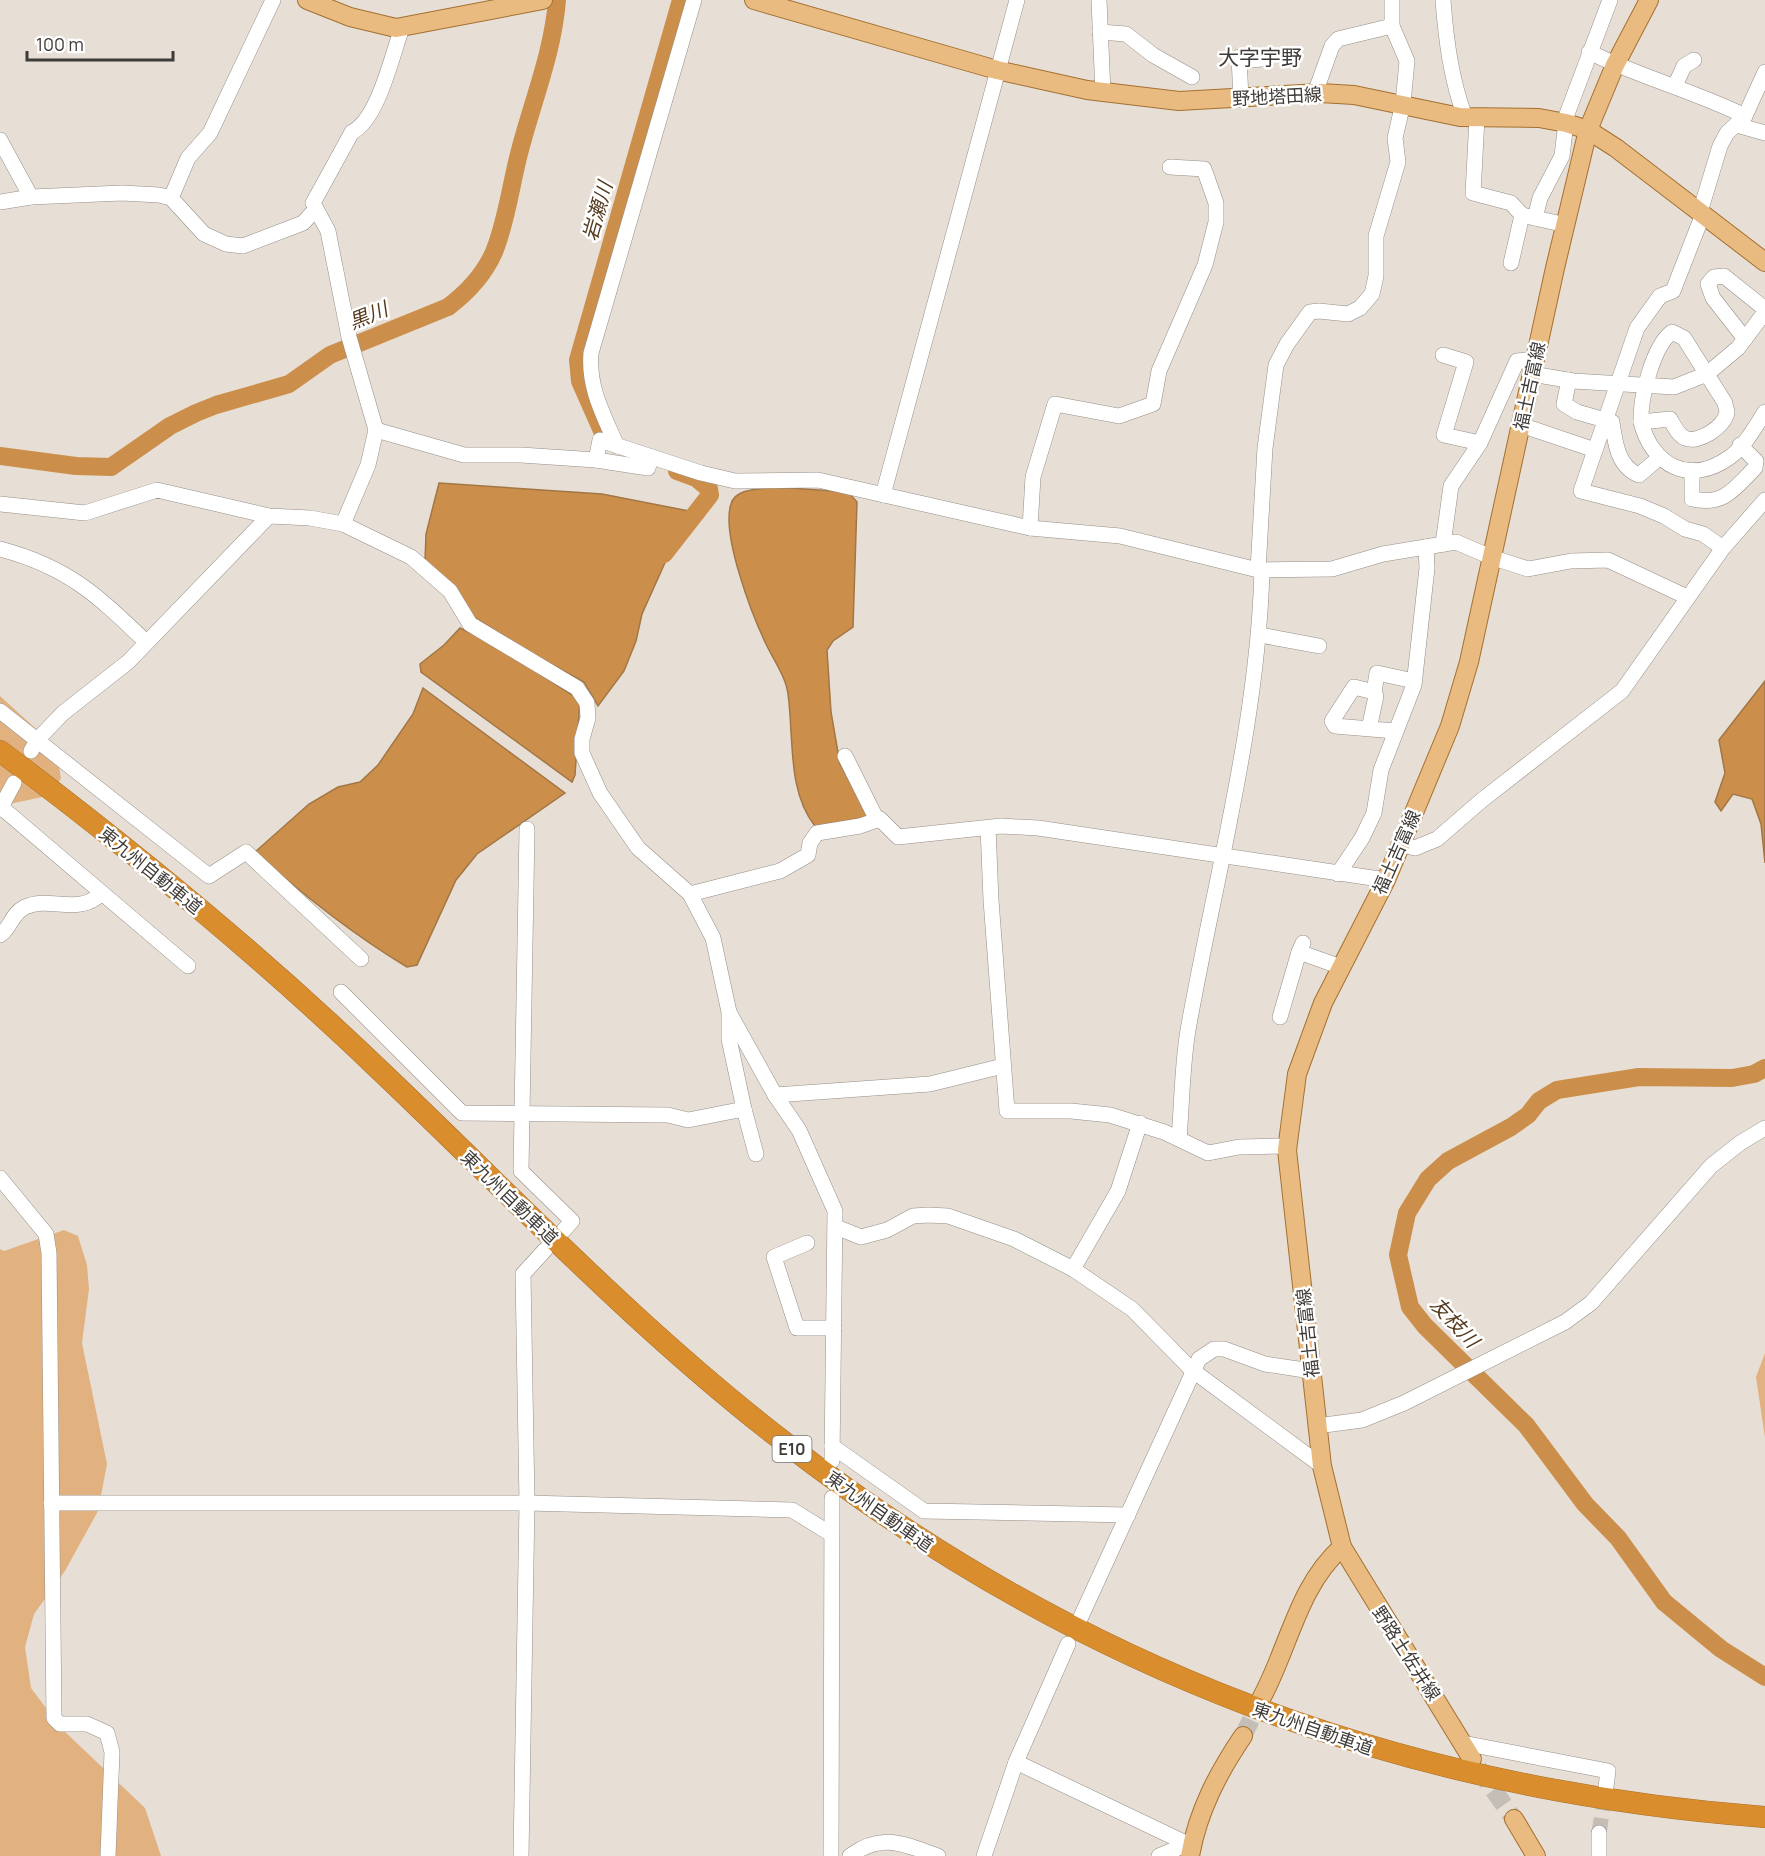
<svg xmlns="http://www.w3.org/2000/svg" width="1765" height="1856" viewBox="0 0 1765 1856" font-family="Manrope,'Noto Sans JP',sans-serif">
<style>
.green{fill:#e1b280}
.water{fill:#cc8f4b;stroke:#a27645;stroke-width:1.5}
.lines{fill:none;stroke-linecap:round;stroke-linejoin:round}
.river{stroke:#cc8f4b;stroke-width:18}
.minor-tunnel{stroke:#c5beb6;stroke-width:15;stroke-dasharray:15 8;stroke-linecap:butt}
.major-tunnel{stroke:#c5beb6;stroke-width:18;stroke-dasharray:18 9;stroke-linecap:butt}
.minor-casing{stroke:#968e87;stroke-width:16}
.major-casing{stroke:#a47030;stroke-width:20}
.highway-casing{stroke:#a47030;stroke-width:22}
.minor{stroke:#fff;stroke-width:15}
.major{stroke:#e9bb80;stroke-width:18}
.highway{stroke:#da8d2c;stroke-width:21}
.labels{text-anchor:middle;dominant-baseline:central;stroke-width:5;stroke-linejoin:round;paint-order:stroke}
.shield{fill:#fff;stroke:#797674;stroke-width:1.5}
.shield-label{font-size:16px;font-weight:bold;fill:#3f3b38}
.street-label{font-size:18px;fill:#3f3b38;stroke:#fff}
.water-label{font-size:20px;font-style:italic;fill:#553b1e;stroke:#fff}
.quarter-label{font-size:21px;fill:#3f3b38;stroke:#fff}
</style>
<rect width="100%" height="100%" fill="#e7dfd6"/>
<g class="green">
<path d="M0,696L55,746L61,778L52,795L0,806Z"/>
<path d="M64,1230L78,1236L87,1265L89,1289L82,1343L107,1464L98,1511L65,1571L34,1614L25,1647L31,1688L61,1728L145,1808L161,1856H0V1249L4,1251Z"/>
<path d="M1765,1353V1438L1756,1377Z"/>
</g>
<g class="water">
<path d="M439,483L602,494L689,511L662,550L668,556L642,614L636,641L624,671L598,706L584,682L531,653L469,614L425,561L426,534Z"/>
<path d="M775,487L848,492L857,502L853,627L833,641L827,650L831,712L840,764L869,817L815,826C787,791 794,737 788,694C786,677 773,659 766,644C752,615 721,534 731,504C735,488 761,489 775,487Z"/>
<path d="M460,628L492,643L580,700L575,775L572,782L421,672L420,664L444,645Z"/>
<path d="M1765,681V863L1761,824L1752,799L1733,794L1721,811L1715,802L1725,773L1719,740Z"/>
<path d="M423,688L565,793L477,854L456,880L417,965L407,967C352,934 303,895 255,852L309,804L338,787L360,782L378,765L413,714Z"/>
</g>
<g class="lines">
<g class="river">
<path d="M603,433L580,381L578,360L681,0"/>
<path d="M0,456L76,466L111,467L170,426L196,413L216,405L289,384L330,355L448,307C468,292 484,275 494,252C507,220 511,183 520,150C533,100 553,52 557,0"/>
<path d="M664,554L710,495L709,489L696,478L677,471"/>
<path d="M1765,1068L1754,1074L1732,1078L1639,1077L1557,1090L1539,1101L1528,1115L1511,1127L1448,1161L1428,1179L1407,1213L1398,1255L1410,1307L1425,1326L1526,1425L1585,1504L1618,1538L1664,1602L1721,1649L1765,1677"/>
</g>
<path class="minor-tunnel" d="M1599,1833L1606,1788"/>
<g class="major-tunnel">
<path d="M1243,1736L1262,1697"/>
<path d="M1478,1768L1514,1819"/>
</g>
<g class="minor-casing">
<g id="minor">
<path d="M1099,0L1103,93"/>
<path d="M1443,0C1446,40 1451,79 1465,117"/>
<path d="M1100,32L1126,34L1153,55L1192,77"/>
<path d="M1589,52C1640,77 1694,91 1745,116"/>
<path d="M1239,57L1241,98"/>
<path d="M1239,61L1262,59"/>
<path d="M1675,86L1684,66L1694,60"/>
<path d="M1315,93L1332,46L1338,39L1392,26"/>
<path d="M1477,118L1473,193L1511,203L1522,215L1566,225"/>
<path d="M1737,125L1765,133"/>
<path d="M0,140L31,197"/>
<path d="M171,198L188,158L210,133L273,0"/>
<path d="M0,202L31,197L122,193L159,195L171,198L204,234L226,244L243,246L303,223L315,210"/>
<path d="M1700,212L1720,146L1727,133L1745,116L1765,72"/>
<path d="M1703,214L1673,291L1660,296L1637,328L1581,491L1640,506L1664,516L1685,529L1703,534L1723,548"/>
<path d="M1535,218L1540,198L1562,156L1567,114L1610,0"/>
<path d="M1511,263L1522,215"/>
<path d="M1672,332L1684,338L1725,403C1725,406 1727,409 1727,412C1725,427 1698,444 1685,438C1678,435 1674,426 1670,419L1641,422C1640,398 1653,346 1672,332Z"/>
<path d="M1745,339L1713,298L1708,284L1714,277L1724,276L1765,309"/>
<path d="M1443,355L1466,362L1444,435L1480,443L1517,361L1535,359"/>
<path d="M1532,374L1573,381L1674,387L1707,374L1738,348L1765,312"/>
<path d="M1569,380L1564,404L1577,412L1612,422C1615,443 1618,467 1639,475L1659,458"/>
<path d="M1641,422C1652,466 1690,486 1730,457C1745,446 1755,427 1765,412"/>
<path d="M1521,425L1595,450"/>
<path d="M376,430L464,455H521L596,460L648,468L651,457"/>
<path d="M617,446C603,414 588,387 591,353L694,0"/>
<path d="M596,460L600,440L701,473L735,481L818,480L1030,528L1120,536L1258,570L1332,569L1383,554L1456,542L1491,557L1528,569L1571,561L1608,560L1687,597"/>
<path d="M1692,470V499C1724,506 1734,489 1755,468L1756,461L1740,445"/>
<path d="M883,495L1017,0"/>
<path d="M0,504L85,513L157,490L269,516L310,518L343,524L411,557L450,591L470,624L577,688L587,703L588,718L582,739V753L600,793L638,848L690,894L713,938L729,1012V1039L744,1109L688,1120L668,1115L462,1113L341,992"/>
<path d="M343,524L368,465L376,430L349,337L328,231L313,203L352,132C378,120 392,55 402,28"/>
<path d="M1030,528L1033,477L1055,404L1119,416L1153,404L1159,371L1205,265L1216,222V203L1204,169L1170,167"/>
<path d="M1443,544L1451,486L1480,443"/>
<path d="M0,549C68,567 97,595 146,642"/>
<path d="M1258,570L1265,448L1276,365L1287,344L1310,312L1319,311L1348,314L1360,308L1372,294L1376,276V236L1398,162L1395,138L1403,103L1407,61L1392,26V0"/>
<path d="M1260,635L1319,646"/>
<path d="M1374,692L1377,673L1414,681"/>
<path d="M0,711L209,876L246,852L361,959"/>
<path d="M1369,729L1376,696L1374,692L1354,687L1332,721L1335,726L1395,731"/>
<path d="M31,751L38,739L63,713L128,662L269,516"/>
<path d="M845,756L877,820"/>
<path d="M1,807L188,966"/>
<path d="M0,809L14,783"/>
<path d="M988,828L991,900L1007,1111H1071L1110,1115L1164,1132L1208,1153L1239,1147L1288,1146"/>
<path d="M527,829L521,1171L572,1221L564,1230"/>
<path d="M1401,844L1415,848L1437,839L1482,800L1622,691L1723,548L1765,500"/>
<path d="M1338,874L1362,838L1374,813L1381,770L1414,685L1427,568L1426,547"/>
<path d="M690,894L780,871L808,855L810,843L817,833L860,826L880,819L898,837L1001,826L1038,828L1386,880"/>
<path d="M0,935C11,928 11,914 25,907C51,895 77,917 102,893"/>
<path d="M1303,943L1299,952L1341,967"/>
<path d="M730,1014L775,1095L799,1130L835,1211L832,1461"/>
<path d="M1280,1017L1299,952"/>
<path d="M775,1095L930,1084L1003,1066"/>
<path d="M744,1109L756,1154"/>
<path d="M1179,1139C1182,1103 1182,1066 1188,1030C1215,878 1258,724 1262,570"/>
<path d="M0,1178L46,1234L49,1253L54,1718L60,1724H87L107,1733L112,1752L108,1856"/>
<path d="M836,1227L861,1237L887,1230L913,1216L928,1215L948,1216L1014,1239L1073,1269L1132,1309L1192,1370L1322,1466"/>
<path d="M807,1243L774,1257L797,1328H834"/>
<path d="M1073,1269L1118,1191L1140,1123"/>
<path d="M1317,1426L1362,1420L1404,1403L1565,1322L1591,1303L1711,1166L1740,1143L1765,1128"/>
<path d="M832,1446L924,1511L1128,1515"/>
<path d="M51,1503H527L792,1510L831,1534"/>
<path d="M1079,1621L1199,1359L1214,1349H1224L1265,1364L1311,1371"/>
<path d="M1463,1743L1608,1771L1606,1787"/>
<path d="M1016,1762L1192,1846"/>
<path d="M521,1856L527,1503L523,1274L545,1250"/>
<path d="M831,1856L832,1498"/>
<path d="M850,1856C882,1832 903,1844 938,1856"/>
<path d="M984,1856L1016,1762L1068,1644"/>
<path d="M1159,1856L1188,1844"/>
<path d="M1599,1856V1833"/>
</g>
</g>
<g class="major-casing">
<g id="major">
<path d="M307,0L350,17L396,28L543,0"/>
<path d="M754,0L997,70L1087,90L1179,101L1320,93L1354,95L1460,117L1539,118L1566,123L1588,130L1616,148L1765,262"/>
<path d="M1342,1547L1472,1759"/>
<path d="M1262,1697C1289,1647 1298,1586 1342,1547L1322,1466L1287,1150L1297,1074L1323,1003L1386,880L1450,726L1469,662L1555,268L1588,130L1615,65L1649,0"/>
<path d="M1514,1819L1536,1856"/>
<path d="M1190,1856C1198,1811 1218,1773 1243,1736"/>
</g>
</g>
<g class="highway-casing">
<path id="highway" d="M0,751C136,853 267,961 389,1079C520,1204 644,1335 788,1445C1080,1670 1398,1789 1765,1817"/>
</g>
<use href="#minor" class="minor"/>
<use href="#major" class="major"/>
<use href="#highway" class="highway"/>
</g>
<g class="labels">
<rect class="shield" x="772.5" y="1436" width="39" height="26" rx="4.5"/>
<g class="shield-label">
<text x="792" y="1449">E10</text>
</g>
<g class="street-label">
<text transform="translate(1277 96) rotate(-3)">野地塔田線</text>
<text transform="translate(1529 386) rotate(-78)">福土吉富線</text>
<text transform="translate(1396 852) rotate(-66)">福土吉富線</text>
<text transform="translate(151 870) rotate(39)">東九州自動車道</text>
<text transform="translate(510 1197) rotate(44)">東九州自動車道</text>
<text transform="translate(1307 1333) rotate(-96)">福土吉富線</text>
<text transform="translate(880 1511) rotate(35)">東九州自動車道</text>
<text transform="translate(1407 1653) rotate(57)">野路土佐井線</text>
<text transform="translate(1313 1728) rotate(19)">東九州自動車道</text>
</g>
<g class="water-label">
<text transform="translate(597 211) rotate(-74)">岩瀬川</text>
<text transform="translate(368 315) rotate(-22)">黒川</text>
<text transform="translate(1455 1322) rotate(47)">友枝川</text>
</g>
<g class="quarter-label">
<text x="1260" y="57">大字宇野</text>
</g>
</g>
<path d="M27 51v9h146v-9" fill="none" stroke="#3f3b38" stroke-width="3"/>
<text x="36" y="51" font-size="18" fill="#3f3b38" stroke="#ffffff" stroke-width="4.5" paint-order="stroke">100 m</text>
</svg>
